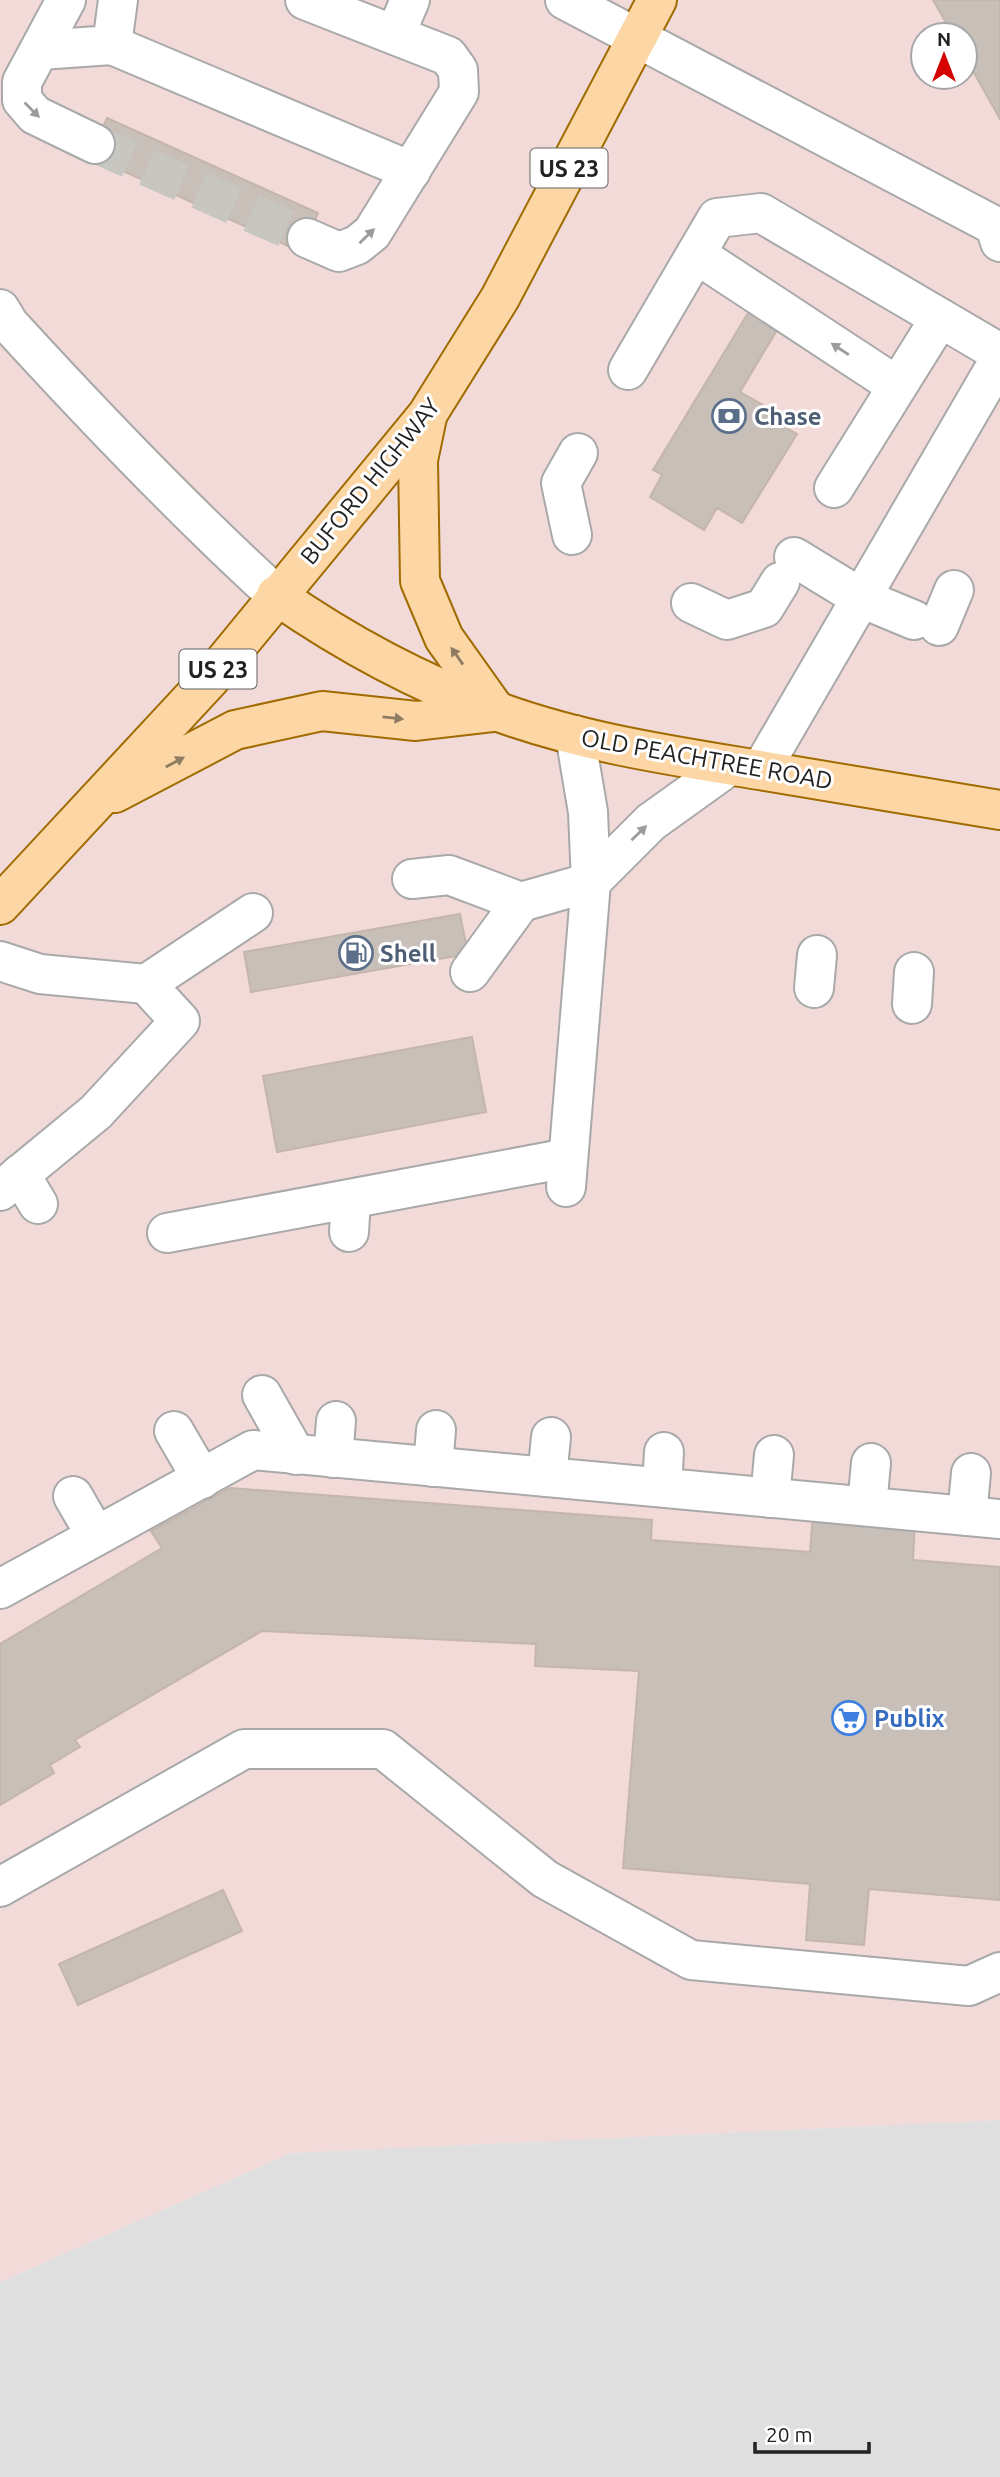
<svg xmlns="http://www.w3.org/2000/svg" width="1000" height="2477" viewBox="0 0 1000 2477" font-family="Ubuntu,sans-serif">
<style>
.residential{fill:#e0dfdf}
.commercial{fill:#f2dad9;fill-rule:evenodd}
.building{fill:#c7bfb8;stroke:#c4b6ab;stroke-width:2}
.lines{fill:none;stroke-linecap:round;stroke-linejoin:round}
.minor-tunnel{stroke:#c8c6c1;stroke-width:38;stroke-dasharray:38 19;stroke-linecap:butt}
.minor-casing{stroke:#a9a9a9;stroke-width:42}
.major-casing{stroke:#a06b00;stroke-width:42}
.minor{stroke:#fff;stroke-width:38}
.major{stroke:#fcd6a4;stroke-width:38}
.oneway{fill:#9c9c9c}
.oneway2{fill:#8f7c63}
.labels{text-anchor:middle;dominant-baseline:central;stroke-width:6;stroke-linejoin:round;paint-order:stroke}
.shield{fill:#fff;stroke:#646464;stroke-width:2}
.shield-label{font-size:23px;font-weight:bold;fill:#222}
.service-label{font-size:24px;font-weight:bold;fill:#4e5e75;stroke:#fff;text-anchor:start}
.street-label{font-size:24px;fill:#222;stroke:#fff}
.shop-label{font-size:24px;font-weight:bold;fill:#366cbe;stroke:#fff;text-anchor:start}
</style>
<rect width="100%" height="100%" fill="#f2efe9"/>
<path class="residential" d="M1000,2120V2477H0V2282L291,2153Z"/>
<path class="commercial" d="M0,0H1000V2120L291,2153L0,2282ZM923,35H965V77H923Z"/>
<g class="building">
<path d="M933,0H1000V119L965,57V35H953Z"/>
<path d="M107,118L318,213L301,252L90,156Z"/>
<path d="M751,308L780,325L740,392L775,412L771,419L797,434L742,523L717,508L704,530L650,497L662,475L653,470Z"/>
<path d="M460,914L468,954L251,992L244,952Z"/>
<path d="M472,1037L486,1112L277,1152L263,1076Z"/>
<path d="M230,1488L652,1520L651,1540L810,1552L813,1515L915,1523L913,1560L1000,1567V1900L869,1889L864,1945L806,1940L810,1884L623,1868L639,1671L535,1666L536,1644L262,1631L75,1740L80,1747L50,1765L54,1773L0,1805V1644L162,1548L151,1531Z"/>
<path d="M223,1890L242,1931L78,2005L59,1964Z"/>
</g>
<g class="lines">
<path class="minor-tunnel" d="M95,144L307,238"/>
<g class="minor-casing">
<g id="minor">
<path d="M66,0L22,82V100L35,115L95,144"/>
<path d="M305,0L448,56L458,70L459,92L372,233L357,245L339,252L307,238"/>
<path d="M565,0L995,226L1000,242"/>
<path d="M395,35L410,0"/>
<path d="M112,45L411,171"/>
<path d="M40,50L112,45L118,0"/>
<path d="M696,254L897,386"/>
<path d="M0,309L9,324C95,418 182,509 276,595"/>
<path d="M628,370L717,218L761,213L1000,353"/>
<path d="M834,488L940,318"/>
<path d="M572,535L561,483L578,453"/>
<path d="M794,557L861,598L914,620"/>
<path d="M691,603L727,620L764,608L780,582"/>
<path d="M939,626L954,590"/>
<path d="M761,770L1000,359"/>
<path d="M412,879L449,875L521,902"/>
<path d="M0,961L40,974L146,984L253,913"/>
<path d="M470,972L521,902L591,882L651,822L729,766"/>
<path d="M814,988L817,955"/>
<path d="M912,1004L914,972"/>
<path d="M20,1174L38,1204"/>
<path d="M566,1187L591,882L588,812L575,735"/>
<path d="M0,1191L96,1112L180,1021L146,984"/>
<path d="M349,1232L351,1199"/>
<path d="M167,1233L568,1158"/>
<path d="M262,1395L296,1455"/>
<path d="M174,1431L202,1479"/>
<path d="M551,1437L547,1477L1000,1519"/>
<path d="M333,1458L336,1421"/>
<path d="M433,1467L436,1430"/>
<path d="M662,1487L664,1452"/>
<path d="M73,1496L96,1536"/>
<path d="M770,1498L774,1455"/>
<path d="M867,1506L871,1463"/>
<path d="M967,1516L971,1473"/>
<path d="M0,1589L253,1450L547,1477"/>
<path d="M0,1887L244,1749H383L545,1879L691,1960L969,1986L1000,1972"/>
</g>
</g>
<g class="major-casing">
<g id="major">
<path d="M427,417L418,460L420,581L444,638L496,711"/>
<path d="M276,595C345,643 417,682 496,711C583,743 674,756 765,771C843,784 922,797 1000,810"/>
<path d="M115,793L235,730L322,711L416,721L494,712"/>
<path d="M0,905L210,679L427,415L500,298L657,0"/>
</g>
</g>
<use href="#minor" class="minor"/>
<use href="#major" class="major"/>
</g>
<defs><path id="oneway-solid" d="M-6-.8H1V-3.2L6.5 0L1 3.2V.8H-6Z" transform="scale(1.75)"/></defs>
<g class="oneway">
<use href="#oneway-solid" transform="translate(32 110) rotate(45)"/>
<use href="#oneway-solid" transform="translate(367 236) rotate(-44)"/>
<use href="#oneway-solid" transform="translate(840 349) rotate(-147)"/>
<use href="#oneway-solid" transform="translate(639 833) rotate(-44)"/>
</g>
<g class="oneway2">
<use href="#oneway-solid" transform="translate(457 656) rotate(-125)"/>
<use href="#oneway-solid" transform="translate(393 718) rotate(6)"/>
<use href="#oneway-solid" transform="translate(175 762) rotate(-28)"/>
</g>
<defs>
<g id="bank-ring" transform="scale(1.75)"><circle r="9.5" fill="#fff" stroke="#5c6f8a" stroke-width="1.5"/><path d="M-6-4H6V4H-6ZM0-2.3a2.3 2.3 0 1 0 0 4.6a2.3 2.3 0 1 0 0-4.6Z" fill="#5c6f8a"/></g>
<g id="fuel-ring" transform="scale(1.75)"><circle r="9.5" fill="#fff" stroke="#5c6f8a" stroke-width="1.5"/><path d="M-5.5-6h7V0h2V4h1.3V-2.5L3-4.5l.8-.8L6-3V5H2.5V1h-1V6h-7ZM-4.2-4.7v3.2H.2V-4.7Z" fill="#5c6f8a"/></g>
<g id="supermarket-ring" transform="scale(1.75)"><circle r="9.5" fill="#fff" stroke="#3f7fe0" stroke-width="1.5"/><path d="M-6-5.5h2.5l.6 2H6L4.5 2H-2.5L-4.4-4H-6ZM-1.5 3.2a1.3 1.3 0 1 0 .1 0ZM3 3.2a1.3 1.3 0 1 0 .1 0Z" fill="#3f7fe0"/></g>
</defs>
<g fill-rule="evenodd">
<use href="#bank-ring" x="729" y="416"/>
<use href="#fuel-ring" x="356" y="953"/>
<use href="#supermarket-ring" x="849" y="1718"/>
</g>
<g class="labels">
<g class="shield">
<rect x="530.5" y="148.5" width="77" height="39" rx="5"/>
<rect x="179.5" y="649.5" width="77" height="39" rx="5"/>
</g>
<g class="shield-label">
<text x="569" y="168">US 23</text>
<text x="218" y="669">US 23</text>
</g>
<g class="service-label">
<text x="754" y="416">Chase</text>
<text x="380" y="953">Shell</text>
</g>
<g class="street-label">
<text transform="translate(370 481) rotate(-51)">BUFORD HIGHWAY</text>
<text transform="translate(707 759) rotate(10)">OLD PEACHTREE ROAD</text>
</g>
<g class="shop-label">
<text x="874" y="1718">Publix</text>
</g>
</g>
<g transform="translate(944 56)"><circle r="33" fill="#ffffff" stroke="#a7a7a7" stroke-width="2"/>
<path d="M0-5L12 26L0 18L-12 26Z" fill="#d40000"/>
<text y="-10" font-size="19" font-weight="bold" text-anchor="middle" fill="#222222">N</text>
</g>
<path d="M755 2442v10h114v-10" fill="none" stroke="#222222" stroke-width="3.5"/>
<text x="766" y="2442" font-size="21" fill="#222222" stroke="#ffffff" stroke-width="5" paint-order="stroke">20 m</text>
</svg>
